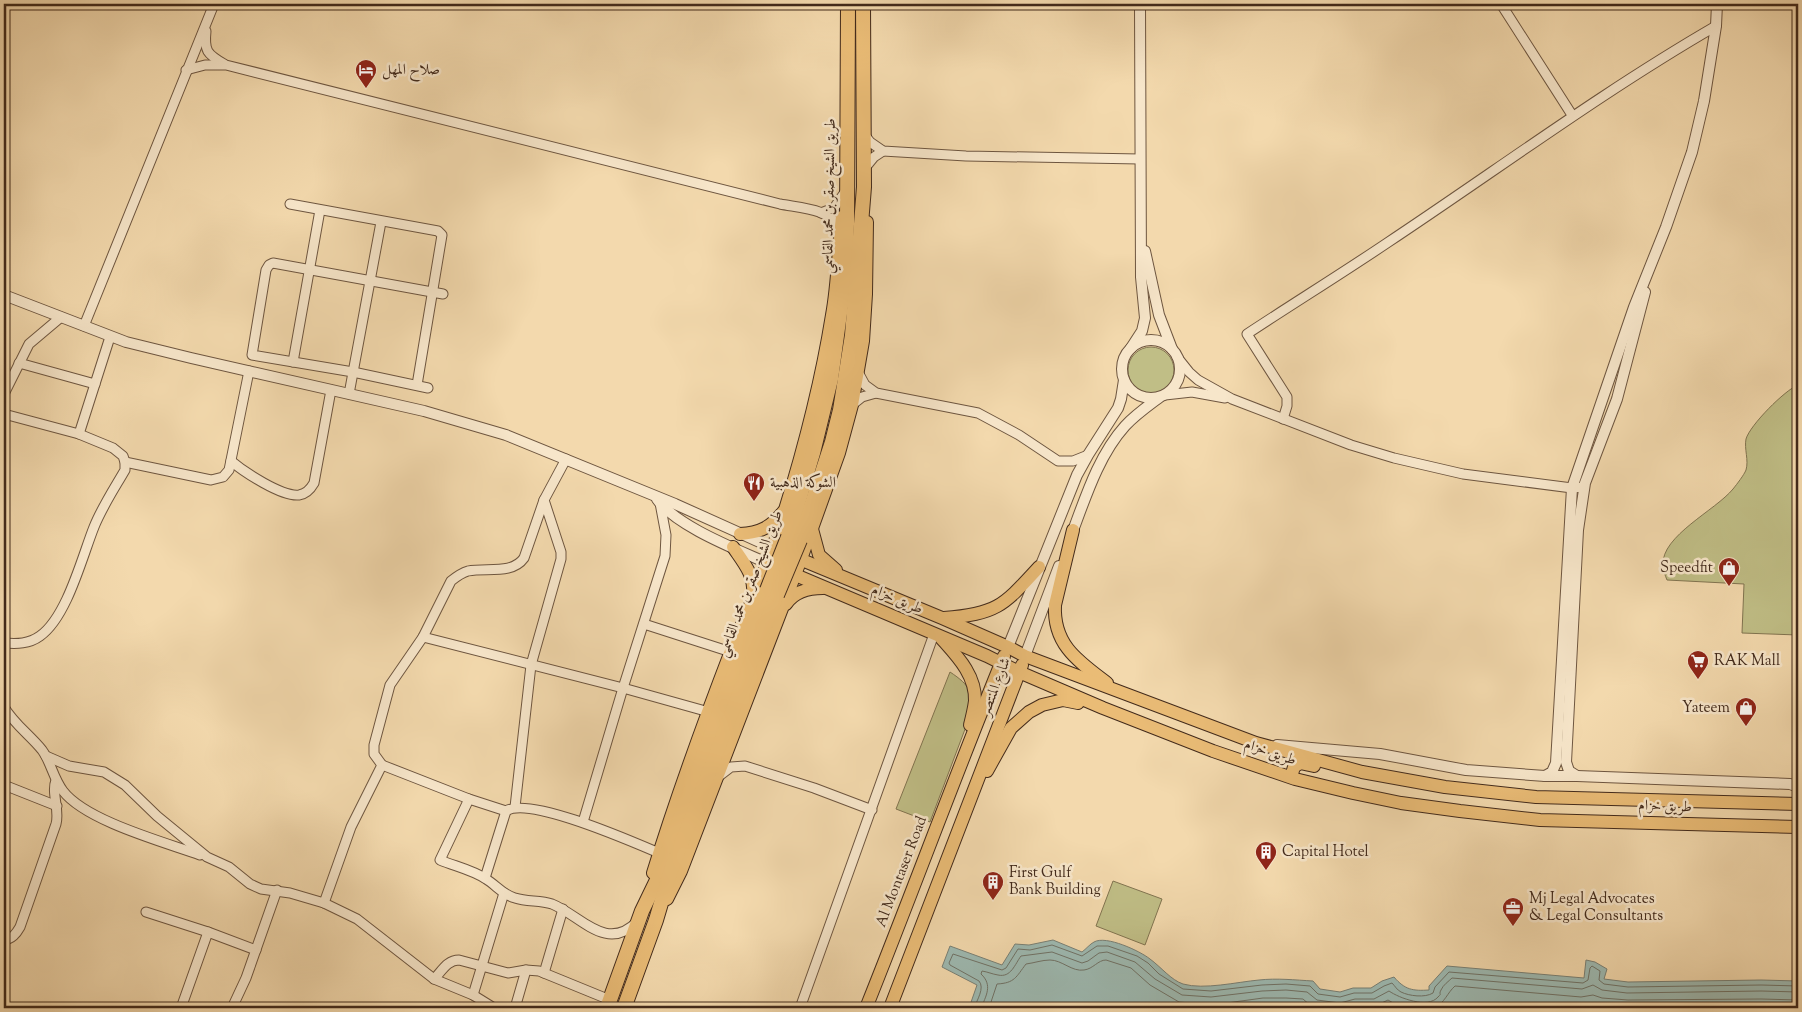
<svg xmlns="http://www.w3.org/2000/svg" width="1802" height="1012" viewBox="0 0 1802 1012" font-family="'Sorts Mill Goudy',Amiri,serif">
<style>
.green{fill:#c0be86;stroke:#817450}
.water{fill:#9db9b1;stroke:#798075}
.lines{fill:none;stroke-linecap:round;stroke-linejoin:round}
.shore{stroke:#707266;stroke-width:1}
.minor-casing{stroke:#6e5640;stroke-width:11}
.tertiary-casing{stroke:#6e5640;stroke-width:12}
.primary-casing{stroke:#422a1b;stroke-width:14}
.trunk-casing{stroke:#422a1b;stroke-width:16}
.minor{stroke:#f7e6ca;stroke-width:9}
.tertiary{stroke:#f7e6ca;stroke-width:10}
.primary{stroke:#eabc76;stroke-width:12}
.trunk{stroke:#eabc76;stroke-width:14}
.trunk-bridge-casing{stroke:#422a1b;stroke-width:16;stroke-linecap:butt}
.trunk-bridge{stroke:#eabc76;stroke-width:14}
.labels{text-anchor:middle;dominant-baseline:central;stroke-width:5;stroke-linejoin:round;paint-order:stroke}
.poi-label{font-size:15px;fill:#422a1b;stroke:#f7e6ca;text-anchor:start}
.street-label{font-size:15px;fill:#422a1b;stroke:#f7e6ca}
</style>
<rect width="100%" height="100%" fill="#f3d9ad"/>
<filter id="stains"><feTurbulence type="fractalNoise" baseFrequency=".004" numOctaves="4"/><feColorMatrix values="0 0 0 0 .2 0 0 0 0 .09 0 0 0 0 .02 0 0 0 .5 -.17"/></filter>
<radialGradient id="worn" r=".72"><stop offset=".6" stop-color="#630" stop-opacity="0"/><stop offset="1" stop-color="#630" stop-opacity=".3"/></radialGradient>
<g class="green">
<circle cx="1151" cy="370" r="23"/>
<path d="M1798,385V635L1742,633L1744,584L1667,580C1665,575 1663,570 1663,565C1661,536 1716,510 1733,489C1737,484 1744,475 1746,470C1749,460 1744,449 1746,439C1750,425 1785,390 1798,385Z"/>
<path d="M950,672C971,686 972,691 970,716L930,822L896,809Z"/>
<path d="M1113,881L1162,899L1145,945L1096,926Z"/>
</g>
<path class="water" d="M1053,940L1082,952C1086,949 1090,944 1094,942C1106,935 1140,951 1150,959C1161,967 1171,980 1183,984C1204,990 1237,982 1259,980C1277,978 1295,980 1313,981L1320,989L1340,992L1353,988H1371L1382,981L1394,977C1405,990 1413,991 1429,990V986L1447,966L1584,978L1586,960L1595,962L1607,969L1604,979L1628,982L1761,980L1798,981V1008H969L977,985L942,967L950,946L1002,965L1015,944L1029,945Z"/>
<g class="lines">
<g class="shore">
<path d="M974,1008C977,1000 985,988 979,981L950,965L949,963L953,954L1002,970L1006,968L1018,949L1030,950L1052,945L1082,956L1097,946H1108L1137,956L1148,963L1159,974L1183,989L1211,991L1262,985L1286,984L1310,986L1318,994L1340,997L1354,993H1372L1384,986L1392,983C1395,986 1397,990 1401,992C1409,996 1425,998 1433,993L1435,987L1449,972L1583,983L1588,980L1590,968L1592,966L1600,971L1599,980L1604,984L1628,987L1761,985L1798,986"/>
<path d="M981,1008C986,996 993,985 981,974L982,971C988,972 992,974 998,975C1011,978 1015,964 1021,956L1052,952L1082,963L1088,961L1099,953L1107,952L1135,962L1155,979L1182,995L1211,997L1262,991L1286,990L1307,992L1317,1000L1340,1003L1355,999H1374L1389,991C1399,998 1428,1009 1438,997C1443,992 1438,996 1441,990C1443,985 1449,981 1452,978L1582,989L1593,985L1602,990L1627,993L1761,991L1798,992"/>
<path d="M989,1008L997,984C1015,983 1016,977 1026,964C1034,963 1042,960 1050,960C1062,960 1072,972 1084,970C1093,969 1098,960 1106,960L1131,968L1150,985L1179,1002L1212,1005L1263,998H1286L1303,999L1311,1006L1320,1008"/>
<path d="M1351,1008L1375,1006L1388,1000L1395,1004L1411,1008"/>
<path d="M1434,1008C1445,1003 1447,993 1455,986L1581,997L1593,995L1602,998L1628,1000L1761,999L1798,1000"/>
</g>
<g class="minor-casing">
<g id="minor">
<path d="M1501,4L1572,115"/>
<path d="M206,31C204,51 207,54 224,64"/>
<path d="M186,70L205,65H226L780,204C800,208 831,208 840,230"/>
<path d="M864,134L870,142L883,151L966,156L1140,159"/>
<path d="M865,168L874,157L883,151"/>
<path d="M290,204L438,231L442,235L417,385"/>
<path d="M821,213L834,208L845,192"/>
<path d="M84,326L214,4"/>
<path d="M1177,357L1189,372L1198,380L1232,399L1351,445L1394,458L1463,474L1572,488L1584,487"/>
<path d="M293,362L320,210"/>
<path d="M19,363L95,384"/>
<path d="M858,372L865,385L876,393L978,413L1019,435L1058,461H1073L1088,455"/>
<path d="M428,388L353,372L252,355L266,270L269,265L273,263L443,294"/>
<path d="M4,394L29,344L61,317"/>
<path d="M349,394L381,222"/>
<path d="M1165,395L1192,392L1225,398"/>
<path d="M852,405L862,397L876,393"/>
<path d="M4,414L79,434L113,448L123,456L125,462V470C114,489 102,507 94,527C82,557 67,617 40,636C29,644 17,644 4,643"/>
<path d="M1283,419L1287,406V397L1247,334C1294,303 1341,274 1387,243C1497,170 1602,92 1716,26"/>
<path d="M79,434L110,337"/>
<path d="M231,461C244,472 282,497 299,495C306,494 310,490 314,483L331,390"/>
<path d="M125,462L211,480L223,477L229,470L249,371"/>
<path d="M644,624L731,652"/>
<path d="M423,637L623,688L709,712"/>
<path d="M4,707C14,724 30,735 42,750C51,762 53,778 63,791C86,821 164,842 200,855"/>
<path d="M46,756L69,766L104,772L125,785L157,816L207,857L229,867L250,884L261,889L290,893L324,903L357,919L434,979L473,995L494,1008"/>
<path d="M382,765L469,799L506,811C529,796 633,842 659,853"/>
<path d="M718,777L731,767L745,766L814,788L872,810"/>
<path d="M4,785L57,806"/>
<path d="M469,799L440,860C454,866 473,870 486,879C496,885 503,895 515,898C527,902 540,900 552,904C580,915 606,953 637,922"/>
<path d="M515,807L531,665L561,559V552L544,500"/>
<path d="M583,822L623,688L665,556L666,535L660,503"/>
<path d="M485,878L506,811"/>
<path d="M324,903L351,827L382,765L374,754V745L390,685L423,637L451,581C456,577 461,573 468,571C486,567 512,575 524,558L544,500L566,459"/>
<path d="M146,912L208,932L256,950"/>
<path d="M4,940C12,939 16,934 20,927L56,824C60,810 51,793 56,780"/>
<path d="M544,973L563,909"/>
<path d="M434,979C442,971 447,960 459,960L508,973L526,970L539,971L610,1000"/>
<path d="M473,995L504,893"/>
<path d="M181,1008L208,932"/>
<path d="M232,1008L246,978L277,890"/>
<path d="M515,1008L526,970"/>
<path d="M800,1008L934,634"/>
</g>
</g>
<g class="tertiary-casing">
<g id="tertiary">
<path d="M1145,251L1159,315L1172,349"/>
<path d="M4,295L126,342L191,358L424,411L506,435L675,504L773,548"/>
<circle cx="1151" cy="369" r="29"/>
<path d="M1131,348L1142,331L1145,318L1141,277L1140,4"/>
<path d="M657,499C676,526 736,549 767,563"/>
<path d="M1071,536C1085,499 1098,456 1125,426C1135,415 1148,406 1160,397"/>
<path d="M1008,647L1077,475L1088,455L1118,408L1121,399L1124,380"/>
<path d="M1025,656L1059,566"/>
<path d="M1277,745L1380,754L1466,770L1545,776H1577L1790,784L1798,787"/>
<path d="M1545,776L1552,772L1556,763L1572,488L1634,307L1666,227L1692,152L1704,101L1716,26L1717,4"/>
<path d="M1577,776L1569,771L1566,762L1578,530L1585,483L1617,399L1645,292"/>
</g>
</g>
<g class="primary-casing">
<g id="primary">
<path d="M812,529L819,555L836,570"/>
<path d="M1073,530L1055,605C1053,645 1078,661 1107,683"/>
<path d="M740,534C760,533 771,527 783,512"/>
<path d="M733,547C743,562 755,575 753,594"/>
<path d="M773,548L942,618L1008,647L1025,656L1256,743L1362,772L1445,787L1536,797L1798,804"/>
<path d="M767,563L987,656L1019,672L1103,708L1213,751L1295,779L1353,793L1401,803L1460,811L1540,820L1798,827"/>
<path d="M786,604C794,592 808,588 823,588"/>
<path d="M944,618C998,614 1004,605 1039,567"/>
<path d="M941,638C957,656 976,675 975,701C974,709 972,717 970,725"/>
<path d="M987,771L1011,728L1029,712L1042,705L1063,700L1078,703"/>
<path d="M1291,777L1294,767L1300,763L1314,766"/>
<path d="M653,873C676,798 703,724 731,651C746,613 765,575 777,535C800,464 820,390 832,315C838,283 838,250 842,217"/>
<path d="M667,899L681,871L801,559L839,453L852,405L863,341L866,294L867,222"/>
<path d="M866,1008C913,891 956,773 1004,656"/>
<path d="M890,1008L1022,665"/>
</g>
</g>
<g class="trunk-casing">
<g id="trunk">
<path d="M788,537L813,453L831,379L845,277L847,224L848,4"/>
<path d="M800,540L832,442L840,410L852,335L864,187L863,4"/>
<path d="M607,1008L642,911L657,880L724,699L767,590"/>
<path d="M624,1008L656,920L670,873L777,595"/>
</g>
</g>
<use href="#minor" class="minor"/>
<use href="#tertiary" class="tertiary"/>
<use href="#primary" class="primary"/>
<use href="#trunk" class="trunk"/>
<g class="trunk-bridge-casing">
<g id="trunk-bridge">
<path d="M767,590L788,537"/>
<path d="M777,595L800,540"/>
</g>
</g>
<use href="#trunk-bridge" class="trunk-bridge"/>
</g>
<defs>
<g id="hotel-pin" transform="scale(1.125)"><path d="M0 17L-7.5 6A9.5 9.5 0 1 1 7.5 6Z" fill="#8f2418" stroke="#f7e6ca"/><path d="M-6-4.5h1.5V1H6V5H4.5V3h-9V5H-6ZM-4 0a1.8 1.8 0 1 1 3.6 0ZM.5 0V-2.5h3Q6-2.5 6 0Z" fill="#fff"/></g>
<g id="restaurant-pin" transform="scale(1.125)"><path d="M0 17L-7.5 6A9.5 9.5 0 1 1 7.5 6Z" fill="#8f2418" stroke="#f7e6ca"/><path d="M-5-6h1v4h1v-4h1v4h1v-4h1v5L-1.5 .5V6h-2V.5L-5-1ZM5-6V6H3V1.5H1.5Q1.5-4 5-6Z" fill="#fff"/></g>
<g id="shop-pin" transform="scale(1.125)"><path d="M0 17L-7.5 6A9.5 9.5 0 1 1 7.5 6Z" fill="#8f2418" stroke="#f7e6ca"/><path d="M-5-2.5h2.3a2.7 3.5 0 0 1 5.4 0H5L5.5 6h-11ZM-1.5-2.5h3a1.5 2.3 0 0 0-3 0Z" fill="#fff"/></g>
<g id="supermarket-pin" transform="scale(1.125)"><path d="M0 17L-7.5 6A9.5 9.5 0 1 1 7.5 6Z" fill="#8f2418" stroke="#f7e6ca"/><path d="M-6-5.5h2.5l.6 2H6L4.5 2H-2.5L-4.4-4H-6ZM-1.5 3.2a1.3 1.3 0 1 0 .1 0ZM3 3.2a1.3 1.3 0 1 0 .1 0Z" fill="#fff"/></g>
<g id="building-pin" transform="scale(1.125)"><path d="M0 17L-7.5 6A9.5 9.5 0 1 1 7.5 6Z" fill="#8f2418" stroke="#f7e6ca"/><path d="M-4-6H4V6H1V3H-1V6H-4ZM-2.5-4.3h1.7v1.8h-1.7ZM.8-4.3h1.7v1.8H.8ZM-2.5-1h1.7V.8h-1.7ZM.8-1h1.7V.8H.8Z" fill="#fff"/></g>
<g id="office-pin" transform="scale(1.125)"><path d="M0 17L-7.5 6A9.5 9.5 0 1 1 7.5 6Z" fill="#8f2418" stroke="#f7e6ca"/><path d="M-6-3h4V-5.5h4V-3h4V5H-6ZM-1-4.5V-3h2v-1.5ZM-6 0V1H6V0Z" fill="#fff"/></g>
</defs>
<g fill-rule="evenodd">
<use href="#hotel-pin" x="366" y="70"/>
<use href="#restaurant-pin" x="754" y="483"/>
<use href="#shop-pin" x="1729" y="568"/>
<use href="#supermarket-pin" x="1698" y="661"/>
<use href="#shop-pin" x="1746" y="708"/>
<use href="#building-pin" x="1266" y="852"/>
<use href="#building-pin" x="993" y="882"/>
<use href="#office-pin" x="1513" y="908"/>
</g>
<g class="labels">
<g class="poi-label">
<text x="382" y="70">صلاح المهل</text>
<text x="770" y="483">الشوكة الذهبية</text>
<text x="1713" y="568" text-anchor="end">Speedfit</text>
<text x="1714" y="661">RAK Mall</text>
<text x="1730" y="708" text-anchor="end">Yateem</text>
<text x="1282" y="852">Capital Hotel</text>
<text x="1009" y="873">First Gulf<tspan x="1009" dy="17">Bank Building</tspan></text>
<text x="1529" y="899">Mj Legal Advocates<tspan x="1529" dy="17">&amp; Legal Consultants</tspan></text>
</g>
<g class="street-label">
<text transform="translate(830 196) rotate(-89)">طريق الشيخ صقر بن محمد القاسمي</text>
<text transform="translate(751 584) rotate(-69)">طريق الشيخ صقر بن محمد القاسمي</text>
<text transform="translate(897 600) rotate(23)">طريق خزام</text>
<text transform="translate(996 687) rotate(-69)">شارع المنتصر</text>
<text transform="translate(1270 753) rotate(19)">طريق خزام</text>
<text transform="translate(1665 807) rotate(2)">طريق خزام</text>
<text transform="translate(902 872) rotate(-69)">Al Montaser Road</text>
</g>
</g>
<rect width="1802" height="1012" fill="none" stroke="#f3d9ad" stroke-width="20"/>
<rect x="5" y="5" width="1792" height="1002" fill="none" stroke="#422a1b" stroke-width="2.5"/>
<rect x="10" y="10" width="1782" height="992" fill="none" stroke="#422a1b"/>
<rect width="100%" height="100%" filter="url(#stains)"/>
<rect width="100%" height="100%" fill="url(#worn)"/>
</svg>
